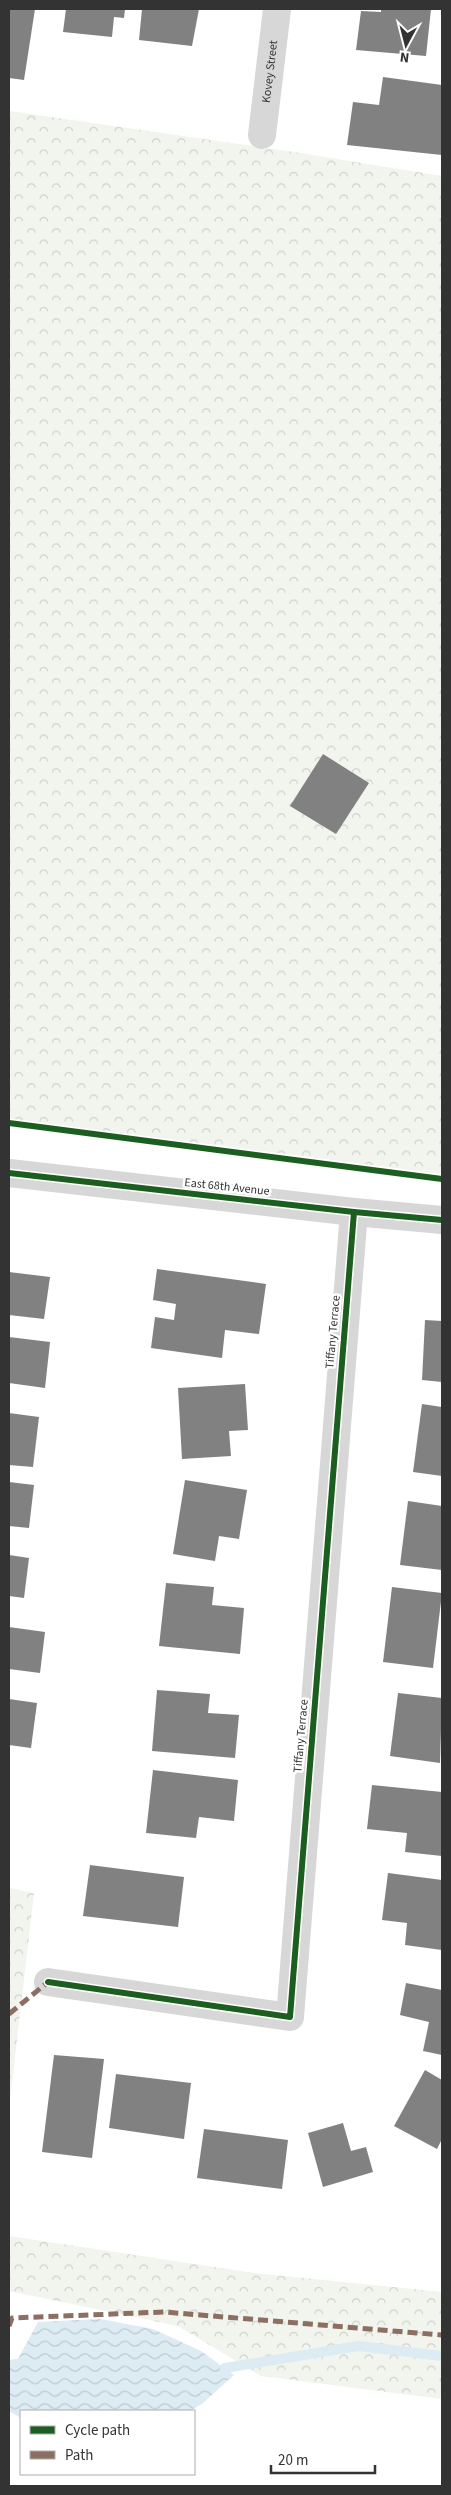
<svg xmlns="http://www.w3.org/2000/svg" width="451" height="2495" viewBox="0 0 451 2495" font-family="'Source Sans 3',sans-serif">
<style>
.forest{fill:url(#forest-crowns)}
.water{fill:url(#water-waves)}
.lines{fill:none;stroke-linecap:round;stroke-linejoin:round}
.stream{stroke:#ddebf3;stroke-width:10}
.building{fill:#818181}
.minor{stroke:#d7d7d7;stroke-width:28}
.tertiary{stroke:#d7d7d7;stroke-width:28}
.quiet{stroke:#8d6e63;stroke-width:5;stroke-dasharray:10 5;stroke-linecap:butt}
.cycleway-casing{stroke:#fff;stroke-width:9}
.cycleway{stroke:#1b5e20;stroke-width:6}
.labels{text-anchor:middle;dominant-baseline:central;stroke-width:5;stroke-linejoin:round;paint-order:stroke}
.street-label{font-size:12px;fill:#333;stroke:#fff}
</style>
<defs>
<pattern id="forest-crowns" width="20" height="18" patternUnits="userSpaceOnUse" patternTransform="scale(1.25)"><rect width="20" height="18" fill="#f1f5ed"/><path d="M2 6a3 3 0 1 1 6 0M12 15a3 3 0 1 1 6 0" fill="none" stroke="#cfd2cc"/></pattern>
<pattern id="water-waves" width="16" height="10" patternUnits="userSpaceOnUse" patternTransform="scale(1.25)"><rect width="16" height="10" fill="#ddebf3"/><path d="M0 5q4-4 8 0t8 0" fill="none" stroke="#becad1"/></pattern>
</defs>
<rect width="100%" height="100%" fill="#fff"/>
<g class="forest">
<path d="M9,111L294,152L442,176V1174L9,1119Z"/>
<path d="M9,1888L34,1893L9,2109Z"/>
<path d="M9,2236L254,2273L442,2292V2399L261,2376L178,2326L9,2291Z"/>
</g>
<path class="water" d="M100,2319L153,2329L201,2351L234,2375L203,2403L190,2411H21V2418L9,2411V2360L18,2359L38,2322Z"/>
<g class="lines">
<path class="stream" d="M225,2368L358,2346L442,2356"/>
</g>
<g class="building">
<path d="M9,9H35L24,80L9,78Z"/>
<path d="M66,9H125L124,18L114,17L112,37L63,32Z"/>
<path d="M142,9H199L192,46L139,40Z"/>
<path d="M381,9H431L426,56L356,50L361,11L381,12Z"/>
<path d="M383,77L442,85V155L347,145L353,102L379,105Z"/>
<path d="M323,754L369,783L336,834L290,806Z"/>
<path d="M157,1269L266,1284L259,1334L225,1330L222,1358L151,1348L155,1317L174,1320L176,1304L153,1300Z"/>
<path d="M9,1272L50,1277L44,1319L9,1315Z"/>
<path d="M425,1320L442,1321V1382L422,1380Z"/>
<path d="M9,1337L50,1342L45,1388L9,1383Z"/>
<path d="M245,1384L248,1430L229,1431L231,1456L182,1459L178,1388Z"/>
<path d="M422,1404L442,1407V1476L413,1472Z"/>
<path d="M9,1413L39,1417L33,1467L9,1465Z"/>
<path d="M185,1480L247,1490L239,1539L219,1536L215,1561L173,1554Z"/>
<path d="M9,1482L34,1485L29,1528L9,1526Z"/>
<path d="M408,1501L442,1506V1570L400,1565Z"/>
<path d="M9,1555L29,1558L24,1598L9,1596Z"/>
<path d="M166,1583L214,1587L212,1605L244,1608L240,1654L159,1646Z"/>
<path d="M392,1587L442,1593L433,1668L383,1662Z"/>
<path d="M9,1627L45,1632L40,1673L9,1669Z"/>
<path d="M157,1690L210,1694L208,1713L239,1715L235,1758L152,1751Z"/>
<path d="M398,1693L442,1698L440,1763L390,1756Z"/>
<path d="M9,1699L37,1703L31,1748L9,1745Z"/>
<path d="M153,1770L238,1780L234,1821L199,1817L196,1838L146,1833Z"/>
<path d="M372,1785L442,1792V1856L405,1852L407,1833L367,1829Z"/>
<path d="M90,1865L184,1877L178,1927L83,1916Z"/>
<path d="M388,1873L442,1880V1950L405,1945L407,1923L382,1920Z"/>
<path d="M406,1983L442,1990V2055L423,2051L429,2022L400,2015Z"/>
<path d="M54,2055L104,2059L92,2158L42,2152Z"/>
<path d="M425,2070L442,2080V2139L437,2149L394,2126Z"/>
<path d="M116,2074L191,2083L184,2139L109,2128Z"/>
<path d="M343,2123L351,2151L366,2147L373,2172L323,2187L308,2133Z"/>
<path d="M204,2129L288,2140L282,2189L197,2178Z"/>
</g>
<g class="lines">
<g class="minor">
<path id="s1" d="M262,135L277,9"/>
<path d="M48,1982L290,2017L354,1212"/>
</g>
<path class="tertiary" d="M9,1173L354,1212L442,1220"/>
<g class="quiet">
<path d="M9,2014L48,1982"/>
<path d="M9,2326L12,2318L164,2312L442,2335"/>
</g>
<g class="cycleway-casing">
<g id="cycleway">
<path d="M9,1123L442,1179"/>
<path d="M9,1173L354,1212L442,1220"/>
<path d="M48,1982L290,2017L354,1212"/>
</g>
</g>
<use href="#cycleway" class="cycleway"/>
</g>
<g class="labels">
<g class="street-label">
<text stroke="none"><textPath href="#s1" startOffset="64">Kovey Street</textPath></text>
<text transform="translate(227 1187) rotate(6)">East 68th Avenue</text>
<text transform="translate(333 1332) rotate(-85)">Tiffany Terrace</text>
<text transform="translate(301 1736) rotate(-85)">Tiffany Terrace</text>
</g>
</g>
<rect width="451" height="2495" fill="none" stroke="#333333" stroke-width="20"/>
<rect x="20" y="2410" width="175" height="65" fill="#ffffff" stroke="#adadad"/>
<rect x="30" y="2426" width="25" height="8" fill="#1b5e20" stroke="#adadad"/>
<text x="65" y="2435" font-size="15" fill="#333333">Cycle path</text>
<rect x="30" y="2451" width="25" height="8" fill="#8d6e63" stroke="#adadad"/>
<text x="65" y="2460" font-size="15" fill="#333333">Path</text>
<g transform="translate(406 45) rotate(187)" stroke="#ffffff" stroke-width="4" paint-order="stroke">
<path d="M0-4L9 19L0 12L-9 19Z" fill="#333333"/>
<text y="-8" font-size="14" font-weight="bold" text-anchor="middle" fill="#333333">N</text>
</g>
<path d="M271 2465v8h104v-8" fill="none" stroke="#333333" stroke-width="2.5"/>
<text x="278" y="2465" font-size="15" fill="#333333" stroke="#ffffff" stroke-width="4" paint-order="stroke">20 m</text>
</svg>
